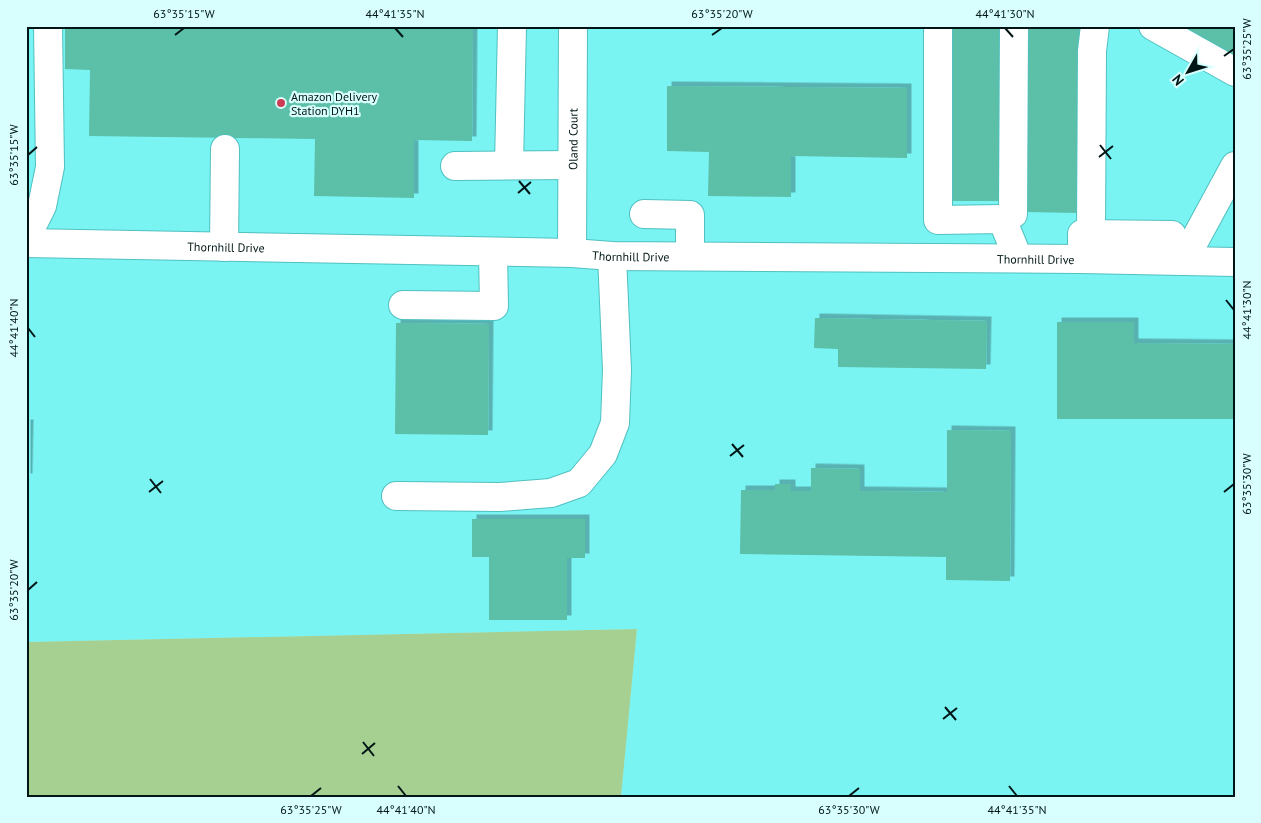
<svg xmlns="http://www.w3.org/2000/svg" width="1261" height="823" viewBox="0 0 1261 823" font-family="'PT Sans',sans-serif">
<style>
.built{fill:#7af3f3}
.green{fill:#a6d091}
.building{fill:#5cbfa7;filter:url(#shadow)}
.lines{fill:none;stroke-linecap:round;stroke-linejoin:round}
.minor-casing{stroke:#51c0c0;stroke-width:30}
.minor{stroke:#fff;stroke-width:28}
.ticks{fill:none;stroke:#001515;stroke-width:2}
.poi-dot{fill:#cc3c55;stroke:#d8fffe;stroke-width:2}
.labels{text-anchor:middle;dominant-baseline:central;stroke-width:4.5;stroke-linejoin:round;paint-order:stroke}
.poi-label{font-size:12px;fill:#001515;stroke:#d8fffe;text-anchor:start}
.street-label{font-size:12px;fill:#001515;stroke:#d8fffe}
.neatline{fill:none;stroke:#001515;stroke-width:2}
.ticks-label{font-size:12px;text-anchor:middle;fill:#001515}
</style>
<defs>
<filter id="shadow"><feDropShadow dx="4.5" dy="-4.5" stdDeviation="0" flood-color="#0004"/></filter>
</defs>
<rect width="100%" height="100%" fill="#92fefe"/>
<path class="built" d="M26,26H1235V797H621L637,629L26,642Z"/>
<path class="green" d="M637,629L621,797H26V642Z"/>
<g class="building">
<path d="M65,26H473L472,141L414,140V198L314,196L315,139L89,136L90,70L65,69Z"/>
<path d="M950,26H1001L1003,201H951Z"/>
<path d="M1028,26H1083L1080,213L1025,212Z"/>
<path d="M1179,26H1235V58Z"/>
<path d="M667,86L907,88V158L791,156V197L708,196L709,152L667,151Z"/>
<path d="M815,318L987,321L986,369L838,367V349L814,348Z"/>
<path d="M1057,322H1134V343L1235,344V419H1057Z"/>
<path d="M396,323L489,324L488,435L395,434Z"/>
<path d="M26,424H29L28,478H26Z"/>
<path d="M947,430L1011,431L1010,581L946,580V557L740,554L741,490H775V484H791V491H811V468L860,469V491L947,492Z"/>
<path d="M472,519H585V558H567V620H489V557H472Z"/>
</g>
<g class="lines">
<g class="minor-casing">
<g id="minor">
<path d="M938,26V220L1002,219L1018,258"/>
<path d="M1153,26L1235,72"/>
<path d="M509,165L512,26"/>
<path d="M455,166L572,165"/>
<path d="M644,214L690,215V255"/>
<path d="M1002,219L1013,214L1014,26"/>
<path d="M1091,233L1092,51L1095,26"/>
<path d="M26,238L42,206L50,167L48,26"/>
<path id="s1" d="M26,243L572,253L612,256L1080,259L1235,262"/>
<path d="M1082,243V234L1172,235L1171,260"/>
<path d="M224,247L225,149"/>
<path id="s2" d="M572,253L573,26"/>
<path d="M1184,260L1235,166"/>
<path d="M403,305L494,306L493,253"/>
<path d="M396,496L500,497L551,493L579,483L603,454L615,423L617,370L612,256"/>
</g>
</g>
<use href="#minor" class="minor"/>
</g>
<path class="ticks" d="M395,28L403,37M1005,28L1013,37M175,35L184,28M712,35L722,28M1224,56L1234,49M1100,145L1111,159M28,155L37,147M1099,157L1113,146M519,181L530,194M518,193L531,182M1226,300L1234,310M28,328L35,337M732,444L743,457M730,456L744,445M150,479L161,493M149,492L163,481M1224,492L1234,484M28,590L37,582M945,707L956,720M943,719L957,708M363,742L374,756M362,754L375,743M398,786L406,796M1009,786L1017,796M311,796L321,788M849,796L859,788"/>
<circle class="poi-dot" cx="281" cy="103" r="5"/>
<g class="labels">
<g class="poi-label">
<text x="291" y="96">Amazon Delivery<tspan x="291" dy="14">Station DYH1</tspan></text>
</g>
<g class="street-label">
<text stroke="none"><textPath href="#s2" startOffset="114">Oland Court</textPath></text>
<text stroke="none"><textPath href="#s1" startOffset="200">Thornhill Drive</textPath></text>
<text stroke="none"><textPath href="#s1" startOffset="605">Thornhill Drive</textPath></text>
<text stroke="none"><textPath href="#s1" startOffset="1010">Thornhill Drive</textPath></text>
</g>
</g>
<rect width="1261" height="823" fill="none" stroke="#d8fffe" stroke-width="55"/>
<g transform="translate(1188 72) rotate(231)" stroke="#d8fffe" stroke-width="4" paint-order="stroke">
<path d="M0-4L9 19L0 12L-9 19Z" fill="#001515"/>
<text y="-8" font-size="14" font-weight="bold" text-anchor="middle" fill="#001515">N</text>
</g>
<rect x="28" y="28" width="1206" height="768" class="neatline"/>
<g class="ticks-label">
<text x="184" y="18">63°35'15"W</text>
<text x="395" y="18">44°41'35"N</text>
<text x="722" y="18">63°35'20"W</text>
<text x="1005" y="18">44°41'30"N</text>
<text transform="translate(1247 49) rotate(-90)" y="4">63°35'25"W</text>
<text transform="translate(14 155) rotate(-90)" y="4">63°35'15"W</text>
<text transform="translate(1247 310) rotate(-90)" y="4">44°41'30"N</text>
<text transform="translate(14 328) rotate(-90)" y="4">44°41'40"N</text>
<text transform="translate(1247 484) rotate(-90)" y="4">63°35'30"W</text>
<text transform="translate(14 590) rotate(-90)" y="4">63°35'20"W</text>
<text x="311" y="814">63°35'25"W</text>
<text x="406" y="814">44°41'40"N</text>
<text x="849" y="814">63°35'30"W</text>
<text x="1017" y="814">44°41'35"N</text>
</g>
</svg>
